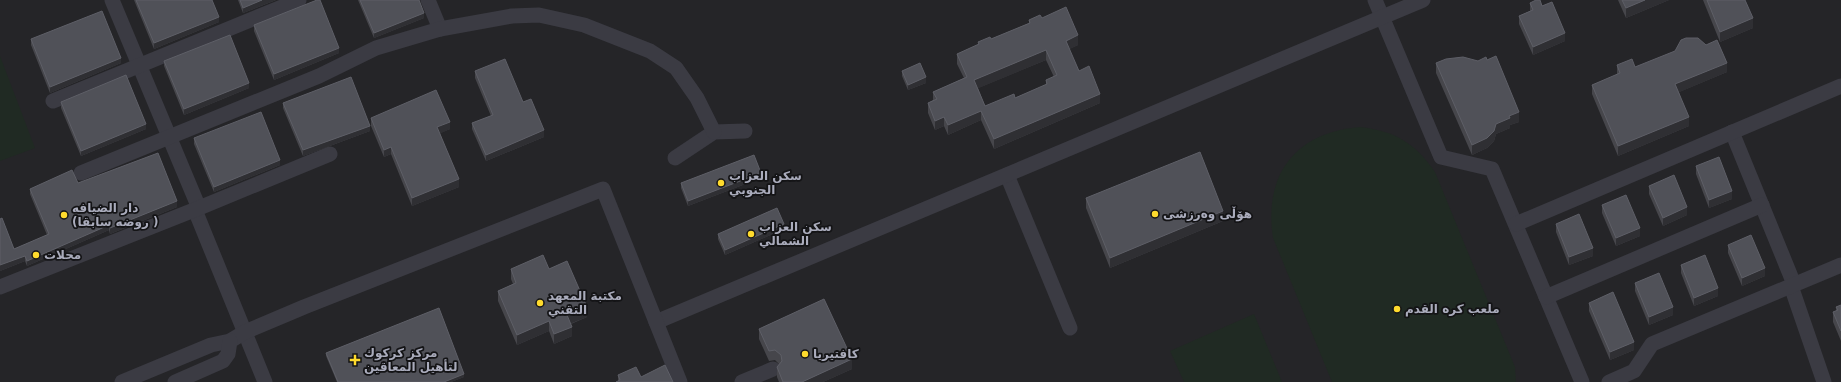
<svg xmlns="http://www.w3.org/2000/svg" width="1841" height="382" viewBox="0 0 1841 382" font-family="'DejaVu Sans','Noto Sans Arabic',sans-serif">
<style>
.built{fill:#252528}
.green{fill:#202a23}
.lines{fill:none;stroke-linecap:round;stroke-linejoin:round}
.minor{stroke:#3b3b43;stroke-width:15}
.wall{fill:#46464b;fill-rule:evenodd}
.shaded-wall{fill:#2f2f33}
.building{fill:#505158;stroke:#5e5f67;fill-rule:evenodd}
.poi-dot{fill:#ffdb2d;stroke:#141416;stroke-width:1.5}
.labels{text-anchor:middle;dominant-baseline:central;stroke-width:3.5;stroke-linejoin:round;paint-order:stroke}
.poi-label{font-size:12px;font-weight:bold;fill:#aaacbc;stroke:#141416;text-anchor:start}
</style>
<rect width="100%" height="100%" fill="#19191b"/>
<rect class="built" x="0" y="0" width="1841" height="382"/>
<g class="green">
<path d="M0,56L35,148L0,161Z"/>
<path d="M1360,127C1395,131 1415,143 1435,172L1515,367L1516,382H1332L1273,238C1263,174 1296,132 1360,127Z"/>
<path d="M1254,314L1282,382H1184L1170,351Z"/>
</g>
<g class="lines">
<g class="minor">
<path d="M112,0L199,208"/>
<path d="M428,0L440,29"/>
<path d="M1375,0L1441,157L1492,169L1582,382"/>
<path d="M53,101L299,0"/>
<path d="M1732,132L1794,284"/>
<path d="M675,158L714,132L745,131"/>
<path d="M81,173L319,76L376,48L440,29L512,16L539,15L584,25L650,51L676,68L697,98L714,132"/>
<path d="M1007,175L1070,328"/>
<path d="M195,210L265,382"/>
<path d="M1516,224L1841,86"/>
<path d="M1791,286L1824,382"/>
<path d="M0,287L199,208L330,154"/>
<path d="M1546,297L1762,205"/>
<path d="M656,322L1423,0"/>
<path d="M122,382L211,345L230,341L245,332L304,307L603,189L680,382"/>
<path d="M175,382L223,361L228,354L230,341"/>
<path d="M742,382L773,369"/>
<path d="M1609,382L1634,371L1652,344L1841,265"/>
</g>
</g>
<g class="wall">
<path d="M134,0H212L219,22L154,49Z"/>
<path d="M238,0H276L243,13Z"/>
<path d="M358,0H419L424,18L374,38Z"/>
<path d="M1618,0H1669L1626,18Z"/>
<path d="M1703,0H1745L1753,28L1720,42Z"/>
<path d="M1530,3L1542,6L1565,41L1533,55L1519,24V16L1530,11Z"/>
<path d="M1042,18L1078,45L1069,49L1079,71L1100,103L994,149L981,120L948,135L944,126L935,130L928,113V103L933,100V92L964,78L957,64V54L978,45V42L991,39L1029,23V20ZM1046,60L1054,77L1046,80V85L1015,98L985,106L978,88Z"/>
<path d="M254,25L339,53L274,80L254,31Z"/>
<path d="M31,39L121,63L50,93L31,45Z"/>
<path d="M164,61L249,88L184,115L164,66Z"/>
<path d="M1436,63L1519,122L1510,125V128L1496,134L1494,141L1487,148L1472,155L1436,73Z"/>
<path d="M1617,65L1635,67L1727,72L1679,92L1689,126L1618,156L1592,94V85L1617,75Z"/>
<path d="M475,71L523,102L544,137L486,161L472,129V123L491,116L475,78Z"/>
<path d="M902,71L926,83L908,90L902,76Z"/>
<path d="M61,102L146,129L81,156L61,108Z"/>
<path d="M283,103L370,131L303,156L283,108Z"/>
<path d="M371,118L450,129L440,133L459,187L412,206L391,154L384,157L371,126Z"/>
<path d="M194,138L280,165L214,192L194,144Z"/>
<path d="M1696,166L1732,199L1709,208L1696,174Z"/>
<path d="M761,178L688,206L681,188V183Z"/>
<path d="M78,183L177,207L110,234L109,230L27,266L25,261L0,271V219L14,249L47,235L30,194V189Z"/>
<path d="M1649,186L1687,215L1663,226L1649,194Z"/>
<path d="M1086,198L1223,221L1110,268L1086,208Z"/>
<path d="M1602,205L1640,236L1616,246L1602,213Z"/>
<path d="M1556,224L1593,256L1569,265L1556,232Z"/>
<path d="M784,229L725,255L718,239V234Z"/>
<path d="M1728,245L1765,276L1742,286L1728,253Z"/>
<path d="M1681,265L1718,296L1694,306L1681,273Z"/>
<path d="M511,269H549L587,317L571,324L572,336L554,344L549,331L517,345L498,301V291L513,284L511,279Z"/>
<path d="M1635,283L1673,315L1649,325L1635,291Z"/>
<path d="M1589,303L1634,350L1610,360L1589,311Z"/>
<path d="M1841,305V341L1833,322V312L1836,311V307Z"/>
<path d="M759,329L852,369L823,382H779L777,377V367L779,364L775,360L769,361L759,339Z"/>
<path d="M326,353L464,377L451,382H337L326,356Z"/>
<path d="M618,375L641,377L618,381Z"/>
</g>
<g class="shaded-wall">
<path d="M262,0H276L243,13V8Z"/>
<path d="M1645,0H1669L1626,18V8Z"/>
<path d="M424,13V18L374,38V33Z"/>
<path d="M219,17V22L154,49V43Z"/>
<path d="M1753,18V28L1720,42V32Z"/>
<path d="M1565,33V41L1533,55V47Z"/>
<path d="M1078,35V45L1066,51V41Z"/>
<path d="M339,48V53L274,80V74Z"/>
<path d="M1046,50V60L974,90V80Z"/>
<path d="M121,58V63L50,93V87Z"/>
<path d="M1727,63V72L1675,94V84Z"/>
<path d="M926,77V83L908,90V85Z"/>
<path d="M249,83V88L184,115V109Z"/>
<path d="M1100,94V103L994,149V139Z"/>
<path d="M981,111V120L948,135V125Z"/>
<path d="M1519,112V122L1510,125V128L1496,134L1494,141L1487,148L1472,155V145L1496,124L1509,116Z"/>
<path d="M944,117V126L935,130V121Z"/>
<path d="M1689,117V126L1618,156V146Z"/>
<path d="M450,122V129L437,135V127Z"/>
<path d="M146,124V129L81,156V151Z"/>
<path d="M370,126V131L303,156V150Z"/>
<path d="M544,130V137L486,161V155Z"/>
<path d="M391,147V154L384,157V150Z"/>
<path d="M280,160V165L214,192V187Z"/>
<path d="M761,173V178L688,206V201Z"/>
<path d="M459,179V187L412,206V198Z"/>
<path d="M1732,191V199L1709,208V200Z"/>
<path d="M177,201V207L110,234V228Z"/>
<path d="M1687,207V215L1663,226V218Z"/>
<path d="M1223,211V221L1110,268V258Z"/>
<path d="M784,224V229L725,255V250Z"/>
<path d="M109,225V230L27,266V261Z"/>
<path d="M1640,228V236L1616,246V238Z"/>
<path d="M1593,248V256L1569,265V257Z"/>
<path d="M25,256V261L0,271V265Z"/>
<path d="M1765,268V276L1742,286V278Z"/>
<path d="M1718,288V296L1694,306V298Z"/>
<path d="M587,307V317L567,325V315Z"/>
<path d="M1673,307V315L1649,325V317Z"/>
<path d="M549,321V331L517,345V335Z"/>
<path d="M572,327V336L554,344V334Z"/>
<path d="M1634,342V350L1610,360V352Z"/>
<path d="M852,359V369L823,382H802Z"/>
<path d="M464,374V377L451,382H444Z"/>
</g>
<g class="building">
<path d="M136,0H212L219,17L154,43Z"/>
<path d="M240,0H262L243,8Z"/>
<path d="M317,0H320L339,48L274,74L254,25Z"/>
<path d="M360,0H419L424,13L374,33Z"/>
<path d="M1536,0H1540L1542,6L1552,2L1565,33L1533,47L1519,16L1533,10L1530,3Z"/>
<path d="M1622,0H1645L1626,8Z"/>
<path d="M1707,0H1745L1753,18L1720,32Z"/>
<path d="M1066,7L1078,35L1066,41L1079,71L1089,66L1100,94L994,139L981,111L948,125L944,117L935,121L928,103L937,99L933,92L967,77L957,54L979,44L978,42L990,37L991,39L1030,23L1029,20L1040,15L1042,18ZM1046,50L1057,75L1046,80L1047,84L1015,98L1014,94L985,106L974,80Z"/>
<path d="M102,11L121,58L50,87L31,39Z"/>
<path d="M230,35L249,83L184,109L164,61Z"/>
<path d="M1686,38H1698L1706,45L1717,40L1727,63L1675,84L1689,117L1618,146L1592,85L1620,73L1617,65L1632,59L1635,67L1675,51L1681,40Z"/>
<path d="M1496,56L1519,112L1509,116L1510,118L1496,124L1494,131L1487,138L1472,145L1436,63L1446,59L1463,57L1478,61L1486,57L1487,60Z"/>
<path d="M505,59L523,102L531,99L544,130L486,155L472,123L493,115L475,71Z"/>
<path d="M920,63L926,77L908,85L902,71Z"/>
<path d="M126,75L146,124L81,151L61,102Z"/>
<path d="M351,77L370,126L303,150L283,103Z"/>
<path d="M436,90L450,122L437,127L459,179L412,198L391,147L384,150L371,118Z"/>
<path d="M261,112L280,160L214,187L194,138Z"/>
<path d="M1200,152L1223,211L1110,258L1086,198Z"/>
<path d="M158,153L177,201L110,228L109,225L27,261L25,256L0,265V219L2,218L14,249L49,234L30,189L72,170L78,183Z"/>
<path d="M754,155L761,173L688,201L681,183Z"/>
<path d="M1719,157L1732,191L1709,200L1696,166Z"/>
<path d="M1674,175L1687,207L1663,218L1649,186Z"/>
<path d="M1626,195L1640,228L1616,238L1602,205Z"/>
<path d="M777,208L784,224L725,250L718,234Z"/>
<path d="M1579,214L1593,248L1569,257L1556,224Z"/>
<path d="M1751,235L1765,268L1742,278L1728,245Z"/>
<path d="M543,255L549,269L567,261L587,307L567,315L572,327L554,334L549,321L517,335L498,291L516,283L511,269Z"/>
<path d="M1705,255L1718,288L1694,298L1681,265Z"/>
<path d="M1659,273L1673,307L1649,317L1635,283Z"/>
<path d="M1613,292L1634,342L1610,352L1589,303Z"/>
<path d="M824,299L852,359L802,382H783L777,367L782,361L781,355L775,350L769,351L759,329Z"/>
<path d="M1841,305V331L1833,312L1838,310L1836,307Z"/>
<path d="M439,308L464,374L444,382H338L326,353Z"/>
<path d="M665,365L673,382H616L620,380L618,375L636,367L641,377Z"/>
</g>
<g class="poi-dot">
<circle cx="721" cy="183" r="4"/>
<circle cx="1155" cy="214" r="4"/>
<circle cx="64" cy="215" r="4"/>
<circle cx="751" cy="234" r="4"/>
<circle cx="36" cy="255" r="4"/>
<circle cx="540" cy="303" r="4"/>
<circle cx="1397" cy="309" r="4"/>
<circle cx="805" cy="354" r="4"/>
<path d="M353 354h4v4h4v4h-4v4h-4v-4h-4v-4h4z"/>
</g>
<g class="labels">
<g class="poi-label">
<text x="729" y="176">سكن العزاب<tspan x="729" dy="14">الجنوبي</tspan></text>
<text x="72" y="208">دار الضيافه<tspan x="72" dy="14">(روضه سابقا )</tspan></text>
<text x="1163" y="214">هۆڵی وەرزشی</text>
<text x="759" y="227">سكن العزاب<tspan x="759" dy="14">الشمالي</tspan></text>
<text x="44" y="255">محلات</text>
<text x="548" y="296">مكتبة المعهد<tspan x="548" dy="14">التقني</tspan></text>
<text x="1405" y="309">ملعب كره القدم</text>
<text x="364" y="353">مركز كركوك<tspan x="364" dy="14">لتأهيل المعاقين</tspan></text>
<text x="813" y="354">کافتیریا</text>
</g>
</g>
</svg>
